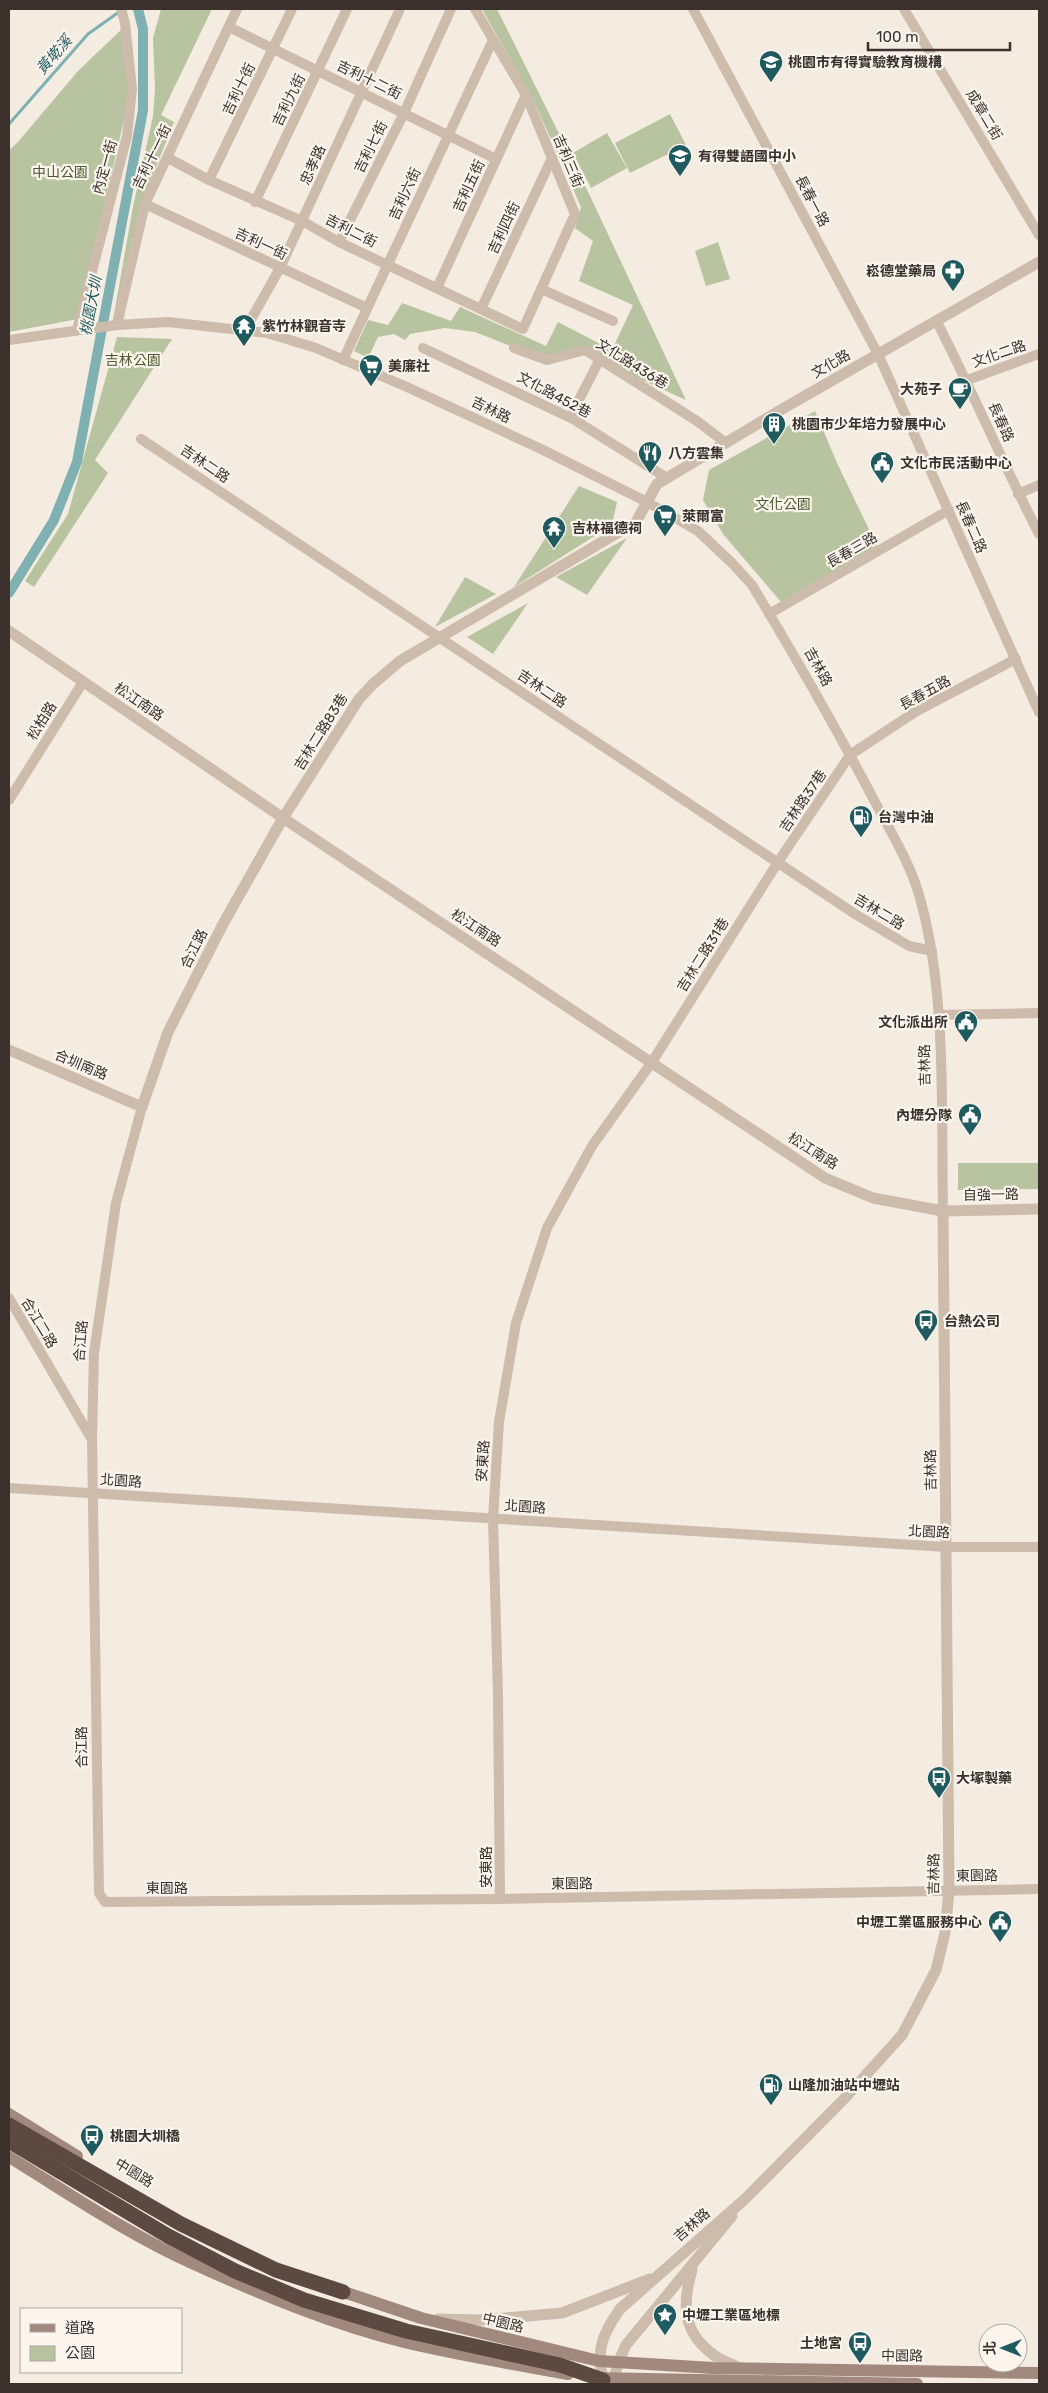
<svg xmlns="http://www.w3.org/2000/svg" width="1048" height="2393" viewBox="0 0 1048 2393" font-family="Rubik,'Noto Sans TC',sans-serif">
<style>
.green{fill:#b8c4a0}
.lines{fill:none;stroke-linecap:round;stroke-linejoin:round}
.stream{stroke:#7fb0b2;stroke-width:3}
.canal{stroke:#7fb0b2;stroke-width:10}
.minor{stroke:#cdbbac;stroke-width:10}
.tertiary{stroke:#cdbbac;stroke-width:11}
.secondary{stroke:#a18a7d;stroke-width:12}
.motorway{stroke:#5c4a42;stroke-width:15}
.labels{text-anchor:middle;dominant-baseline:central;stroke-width:4.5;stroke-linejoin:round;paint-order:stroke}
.poi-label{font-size:14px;font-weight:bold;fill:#3b302b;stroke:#fbf5ee;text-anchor:start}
.street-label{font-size:14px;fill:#3b302b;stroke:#fbf5ee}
.park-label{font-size:14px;fill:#4a5a2e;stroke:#fbf5ee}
.water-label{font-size:15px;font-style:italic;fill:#1f5a5e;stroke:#fbf5ee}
</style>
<rect width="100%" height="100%" fill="#f4ebe1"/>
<g class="green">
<path d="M161,9H212L161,115L174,122L140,207L120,320H113L133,207L153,116L155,89L153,38Z"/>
<path d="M482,9H497L591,198L686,400L609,365L580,347L544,359L475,332L445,328L410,334L405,340L394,334L378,337L368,358L354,351L368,320L388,325L402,303L451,321L460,307L546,346L558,322L612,350L633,305L579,281L593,241L575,228L581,207L534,101Z"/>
<path d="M122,29L129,98L78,319L9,332V150L17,143L78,71Z"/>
<path d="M670,114L686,145L630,173L615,143Z"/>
<path d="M607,133L627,168L591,188L573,153Z"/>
<path d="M718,242L730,279L706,286L695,251Z"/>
<path d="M117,337L172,339L95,460L108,473L34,587L25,581L68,514Z"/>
<path d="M815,411L837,463L877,546L781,602L723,534L703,500L709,470Z"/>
<path d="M579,486L617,502L612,525L514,587Z"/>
<path d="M627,538L587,595L556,577Z"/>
<path d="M465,577L496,594L435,627Z"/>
<path d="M528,603L493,654L467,637Z"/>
<path d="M958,1163H1039V1189L958,1190Z"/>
</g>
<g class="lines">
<path class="stream" d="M9,124L88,34L119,12"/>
<path class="canal" d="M9,593L54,520L77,462L143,110V29L138,9"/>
<g class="minor">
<path d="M693,9L878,354L1039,712"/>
<path d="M904,9L1039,235"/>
<path d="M229,27L496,159"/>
<path d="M168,158L209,180L302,221L339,242L523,329L575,214L526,95L475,9"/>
<path d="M209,180L292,9"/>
<path d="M255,202L347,9"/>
<path d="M145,204L367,308"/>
<path d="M339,242L404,113L451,9"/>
<path d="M437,288L526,95"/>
<path d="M541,289L613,321"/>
<path d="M481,309L552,158"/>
<path d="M937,322C973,392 1003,464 1039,534"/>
<path d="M117,325L145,204L237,9"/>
<path d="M77,330L127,136L132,89L125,23L121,9"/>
<path d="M245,330L280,268L400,9"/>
<path d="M9,340L117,325L168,322L267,333L316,348L407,387L539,448L647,502L698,531L733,564L752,585C795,656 836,728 875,802C892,834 912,866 921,902C947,998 941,1111 943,1211"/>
<path d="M423,348L573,419L667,478"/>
<path d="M514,348L547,360L585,350L697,421L726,443"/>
<path d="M343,360L493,40"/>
<path d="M967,380L1039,354"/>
<path d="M570,417L600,359"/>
<path d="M141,439L855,914L909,946L932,951"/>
<path d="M1018,494L1039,485"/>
<path d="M769,614L949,510"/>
<path d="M9,800L83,682"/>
<path d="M938,1015L1039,1013"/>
<path d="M142,1107L116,1203L94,1353L92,1438L99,1893L105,1902L500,1899L1039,1889"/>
<path d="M9,1298L91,1438"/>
<path d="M9,1488L946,1547H1039"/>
<path d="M500,1899L498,1694L493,1519L499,1422L516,1323L547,1228L592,1146L652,1062L778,862L850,755L915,712L1016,659"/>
</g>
<g class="tertiary">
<path d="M9,631L283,818L825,1178L873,1198L943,1211L1039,1209"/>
<path d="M9,1050L142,1107L168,1032L223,924L283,818L359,699L373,684L400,661L636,522L657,484L784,408L1039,262"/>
<path d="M692,2270C683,2301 681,2329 710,2352C718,2360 731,2364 741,2368"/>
<path d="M438,2319L483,2320L562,2313L650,2279"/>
<path d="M614,2379L618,2363L626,2345L732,2216"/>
<path d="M603,2380C596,2349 602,2335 620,2309L745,2199L844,2099L902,2035L936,1970L945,1933L949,1890L943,1211"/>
</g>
<g class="secondary">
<path d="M9,2114L77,2156"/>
<path d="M9,2157C68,2193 128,2234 192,2263C260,2294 332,2324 404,2342C458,2355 513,2364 568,2374"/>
<path d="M335,2289L421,2318L599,2361L713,2368L1039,2373"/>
<path d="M595,2378L917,2384"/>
</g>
<g class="motorway">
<path d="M9,2125L181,2224L276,2270L343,2292"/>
<path d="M9,2141L168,2236L235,2271L304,2300L406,2331L560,2365L603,2380"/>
</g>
</g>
<defs>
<g id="school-pin" transform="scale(1.25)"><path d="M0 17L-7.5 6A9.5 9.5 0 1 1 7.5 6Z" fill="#1f5a5e" stroke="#fbf5ee"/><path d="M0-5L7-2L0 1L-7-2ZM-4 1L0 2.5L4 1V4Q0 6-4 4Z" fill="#fff"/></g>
<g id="pharmacy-pin" transform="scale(1.25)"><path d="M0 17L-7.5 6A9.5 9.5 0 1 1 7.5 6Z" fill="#1f5a5e" stroke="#fbf5ee"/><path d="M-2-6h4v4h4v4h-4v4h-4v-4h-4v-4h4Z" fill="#fff"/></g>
<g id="temple-pin" transform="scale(1.25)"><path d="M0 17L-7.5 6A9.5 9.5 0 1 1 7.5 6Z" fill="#1f5a5e" stroke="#fbf5ee"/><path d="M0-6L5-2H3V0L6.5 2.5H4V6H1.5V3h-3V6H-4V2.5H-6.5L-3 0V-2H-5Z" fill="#fff"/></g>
<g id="supermarket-pin" transform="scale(1.25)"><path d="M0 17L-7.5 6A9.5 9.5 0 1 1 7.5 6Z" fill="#1f5a5e" stroke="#fbf5ee"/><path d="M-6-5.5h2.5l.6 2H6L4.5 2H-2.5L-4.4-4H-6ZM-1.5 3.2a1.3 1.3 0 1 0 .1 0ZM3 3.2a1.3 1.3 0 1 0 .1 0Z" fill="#fff"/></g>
<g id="cafe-pin" transform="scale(1.25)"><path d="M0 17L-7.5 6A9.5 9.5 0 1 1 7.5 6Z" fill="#1f5a5e" stroke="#fbf5ee"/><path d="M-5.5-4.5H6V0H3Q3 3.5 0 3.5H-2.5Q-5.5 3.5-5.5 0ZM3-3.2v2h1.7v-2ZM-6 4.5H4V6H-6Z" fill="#fff"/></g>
<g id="building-pin" transform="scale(1.25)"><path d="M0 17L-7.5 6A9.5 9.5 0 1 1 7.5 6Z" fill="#1f5a5e" stroke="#fbf5ee"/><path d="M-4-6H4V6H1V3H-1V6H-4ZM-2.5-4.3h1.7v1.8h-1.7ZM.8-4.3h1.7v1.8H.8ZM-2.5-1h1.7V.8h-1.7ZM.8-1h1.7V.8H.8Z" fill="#fff"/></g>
<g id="restaurant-pin" transform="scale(1.25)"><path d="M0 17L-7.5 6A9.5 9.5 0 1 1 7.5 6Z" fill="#1f5a5e" stroke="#fbf5ee"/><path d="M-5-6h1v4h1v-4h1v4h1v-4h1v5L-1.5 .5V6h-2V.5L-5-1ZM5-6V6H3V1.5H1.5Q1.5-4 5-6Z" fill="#fff"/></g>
<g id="civic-pin" transform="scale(1.25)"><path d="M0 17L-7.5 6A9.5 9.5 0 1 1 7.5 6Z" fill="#1f5a5e" stroke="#fbf5ee"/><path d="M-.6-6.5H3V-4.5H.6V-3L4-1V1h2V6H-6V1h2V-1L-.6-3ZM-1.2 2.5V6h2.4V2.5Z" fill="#fff"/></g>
<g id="fuel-pin" transform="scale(1.25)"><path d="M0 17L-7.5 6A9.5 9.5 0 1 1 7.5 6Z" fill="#1f5a5e" stroke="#fbf5ee"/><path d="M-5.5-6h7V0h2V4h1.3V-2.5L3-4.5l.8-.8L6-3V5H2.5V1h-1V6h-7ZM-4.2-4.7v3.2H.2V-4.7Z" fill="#fff"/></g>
<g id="bus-pin" transform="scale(1.25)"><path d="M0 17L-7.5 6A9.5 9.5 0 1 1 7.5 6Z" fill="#1f5a5e" stroke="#fbf5ee"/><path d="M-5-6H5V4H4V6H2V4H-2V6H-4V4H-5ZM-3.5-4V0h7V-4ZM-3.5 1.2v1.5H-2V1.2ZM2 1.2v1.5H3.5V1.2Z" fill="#fff"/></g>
<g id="sight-pin" transform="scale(1.25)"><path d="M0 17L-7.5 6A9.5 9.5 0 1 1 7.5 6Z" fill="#1f5a5e" stroke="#fbf5ee"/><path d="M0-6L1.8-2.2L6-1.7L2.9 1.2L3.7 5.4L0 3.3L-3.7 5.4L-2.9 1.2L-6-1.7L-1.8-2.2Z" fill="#fff"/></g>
</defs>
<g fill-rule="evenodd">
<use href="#school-pin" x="771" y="62"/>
<use href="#school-pin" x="680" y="156"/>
<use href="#pharmacy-pin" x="953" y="271"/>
<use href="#temple-pin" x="244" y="326"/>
<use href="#supermarket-pin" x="371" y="366"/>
<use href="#cafe-pin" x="960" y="389"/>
<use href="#building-pin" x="774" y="424"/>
<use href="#restaurant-pin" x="650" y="453"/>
<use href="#civic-pin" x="882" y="463"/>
<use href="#supermarket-pin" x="665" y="516"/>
<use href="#temple-pin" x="554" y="528"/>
<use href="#fuel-pin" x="861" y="817"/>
<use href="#civic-pin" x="966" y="1022"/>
<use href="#civic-pin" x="970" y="1115"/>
<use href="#bus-pin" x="926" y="1321"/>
<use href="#bus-pin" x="939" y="1778"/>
<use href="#civic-pin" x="1000" y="1922"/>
<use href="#fuel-pin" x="771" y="2085"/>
<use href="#bus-pin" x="92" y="2136"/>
<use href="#sight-pin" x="665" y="2315"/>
<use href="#bus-pin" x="860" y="2343"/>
</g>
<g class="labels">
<g class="poi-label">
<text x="788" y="62">桃園市有得實驗教育機構</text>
<text x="698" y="156">有得雙語國中小</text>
<text x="936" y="271" text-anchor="end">崧德堂藥局</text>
<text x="262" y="326">紫竹林觀音寺</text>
<text x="388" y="366">美廉社</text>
<text x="942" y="389" text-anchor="end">大苑子</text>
<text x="792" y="424">桃園市少年培力發展中心</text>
<text x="668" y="453">八方雲集</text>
<text x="900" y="463">文化市民活動中心</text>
<text x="682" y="516">萊爾富</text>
<text x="572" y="528">吉林福德祠</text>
<text x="878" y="817">台灣中油</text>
<text x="948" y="1022" text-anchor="end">文化派出所</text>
<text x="952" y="1115" text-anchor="end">內壢分隊</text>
<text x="944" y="1321">台熱公司</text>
<text x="956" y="1778">大塚製藥</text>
<text x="982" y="1922" text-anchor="end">中壢工業區服務中心</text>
<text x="788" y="2085">山隆加油站中壢站</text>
<text x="110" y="2136">桃園大圳橋</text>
<text x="682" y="2315">中壢工業區地標</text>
<text x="842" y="2343" text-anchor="end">土地宮</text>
</g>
<g class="street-label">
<text transform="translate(369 80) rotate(26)">吉利十二街</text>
<text transform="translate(239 89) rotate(-64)">吉利十街</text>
<text transform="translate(289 100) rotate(-64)">吉利九街</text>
<text transform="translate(984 115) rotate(59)">成章二街</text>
<text transform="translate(371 147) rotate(-63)">吉利七街</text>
<text transform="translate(152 157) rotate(-64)">吉利十一街</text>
<text transform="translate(568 161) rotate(67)">吉利三街</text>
<text transform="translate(313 165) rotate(-66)">忠孝路</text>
<text transform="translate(105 167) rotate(-75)">內定一街</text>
<text transform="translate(469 186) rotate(-65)">吉利五街</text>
<text transform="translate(405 194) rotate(-65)">吉利六街</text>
<text transform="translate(812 201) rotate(62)">長春一路</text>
<text transform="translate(504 228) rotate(-65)">吉利四街</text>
<text transform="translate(351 231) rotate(27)">吉利二街</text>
<text transform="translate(261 244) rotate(25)">吉利一街</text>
<text transform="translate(999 354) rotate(-19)">文化二路</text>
<text transform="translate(632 364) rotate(32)">文化路436巷</text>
<text transform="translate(831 364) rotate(-30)">文化路</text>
<text transform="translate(554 395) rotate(28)">文化路452巷</text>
<text transform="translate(491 410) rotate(26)">吉林路</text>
<text transform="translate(1001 422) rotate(66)">長春路</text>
<text transform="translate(205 464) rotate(34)">吉林二路</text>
<text transform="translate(971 527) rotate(66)">長春二路</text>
<text transform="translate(852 550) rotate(-30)">長春三路</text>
<text transform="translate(818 667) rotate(61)">吉林路</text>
<text transform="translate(542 689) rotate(34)">吉林二路</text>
<text transform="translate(925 693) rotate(-29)">長春五路</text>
<text transform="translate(139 702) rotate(34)">松江南路</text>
<text transform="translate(42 721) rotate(-58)">松柏路</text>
<text transform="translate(321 732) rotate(-58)">吉林二路83巷</text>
<text transform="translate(803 801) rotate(-56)">吉林路37巷</text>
<text transform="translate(879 912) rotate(31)">吉林二路</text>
<text transform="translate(476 928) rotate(33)">松江南路</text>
<text transform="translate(194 949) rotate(-63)">合江路</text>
<text transform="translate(703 955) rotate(-58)">吉林二路31巷</text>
<text transform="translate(81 1065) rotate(23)">合圳南路</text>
<text transform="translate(925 1065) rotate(-91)">吉林路</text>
<text transform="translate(813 1151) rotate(32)">松江南路</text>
<text transform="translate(991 1195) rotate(-1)">自強一路</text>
<text transform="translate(39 1323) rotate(59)">合江二路</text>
<text transform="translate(81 1341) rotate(-85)">合江路</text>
<text transform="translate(483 1461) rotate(-86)">安東路</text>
<text transform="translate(931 1470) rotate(-91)">吉林路</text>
<text transform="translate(121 1481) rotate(4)">北園路</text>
<text transform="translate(525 1507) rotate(4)">北園路</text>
<text transform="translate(929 1532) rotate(3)">北園路</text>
<text transform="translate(82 1747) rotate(-91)">合江路</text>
<text transform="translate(486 1867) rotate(-90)">安東路</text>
<text transform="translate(934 1874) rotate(-89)">吉林路</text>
<text transform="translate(977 1876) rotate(-1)">東園路</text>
<text transform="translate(572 1884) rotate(-1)">東園路</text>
<text x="167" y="1888">東園路</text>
<text transform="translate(134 2173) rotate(31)">中園路</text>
<text transform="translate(692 2225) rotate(-41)">吉林路</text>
<text transform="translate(503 2323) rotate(14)">中園路</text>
<text transform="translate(902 2356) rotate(1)">中園路</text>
</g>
<g class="park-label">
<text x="60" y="172">中山公園</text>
<text x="133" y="360">吉林公園</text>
<text x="783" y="504">文化公園</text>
</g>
<g class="water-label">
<text transform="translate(54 55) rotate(-49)">黃墘溪</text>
<text transform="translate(91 306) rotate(-79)">桃園大圳</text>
</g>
</g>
<rect width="1048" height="2393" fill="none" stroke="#3b302b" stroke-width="20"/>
<rect x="20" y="2308" width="162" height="65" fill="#fbf5ee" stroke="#aea6a0"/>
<rect x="30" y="2324" width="25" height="8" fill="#a18a7d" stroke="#aea6a0"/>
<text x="65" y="2333" font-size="15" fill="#3b302b">道路</text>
<rect x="30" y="2346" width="25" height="15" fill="#b8c4a0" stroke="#aea6a0"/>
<text x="65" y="2358" font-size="15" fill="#3b302b">公園</text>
<g transform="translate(1003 2348) rotate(270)"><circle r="24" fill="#fbf5ee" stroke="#aea6a0"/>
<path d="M0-4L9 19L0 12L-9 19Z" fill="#1f5a5e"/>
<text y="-8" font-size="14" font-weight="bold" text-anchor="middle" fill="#3b302b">北</text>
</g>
<path d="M868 42v8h142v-8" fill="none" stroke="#3b302b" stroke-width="2.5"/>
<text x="876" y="42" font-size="15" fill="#3b302b" stroke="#fbf5ee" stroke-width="4" paint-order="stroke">100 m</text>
</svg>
